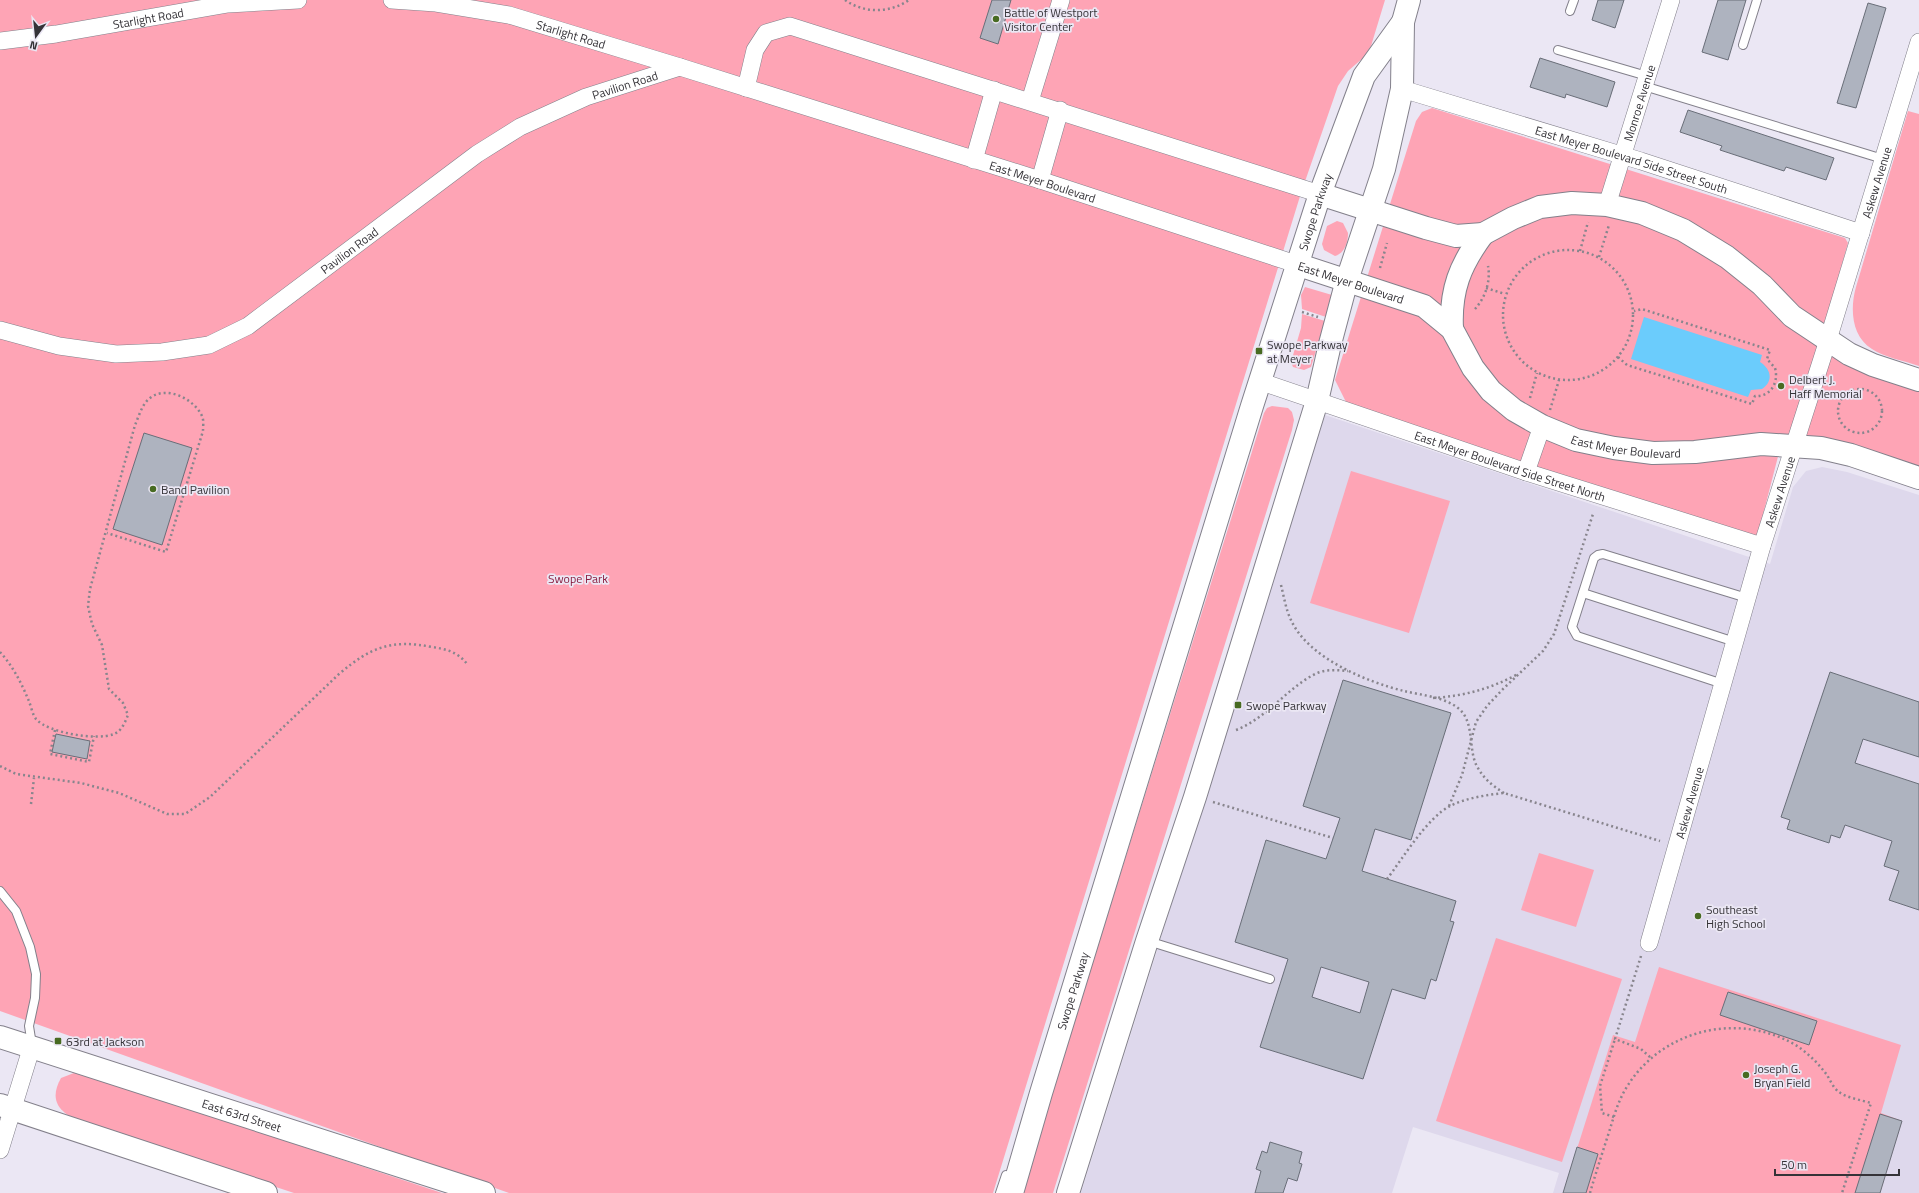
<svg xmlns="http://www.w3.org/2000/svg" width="1919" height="1193" viewBox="0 0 1919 1193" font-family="'Titillium Web',sans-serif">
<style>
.built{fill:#ded8ec}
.green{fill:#fea4b5}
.water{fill:#6bccfc}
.building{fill:#aeb3bf;stroke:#696e78;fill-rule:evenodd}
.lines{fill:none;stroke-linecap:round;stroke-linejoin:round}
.service-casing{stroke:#83808b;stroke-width:10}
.minor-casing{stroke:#83808b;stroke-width:18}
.secondary-casing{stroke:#83808b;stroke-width:24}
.path{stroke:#88858d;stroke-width:2.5;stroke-dasharray:2 3;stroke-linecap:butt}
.service{stroke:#fff;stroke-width:8}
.minor{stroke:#fff;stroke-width:17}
.secondary{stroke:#fff;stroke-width:22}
.poi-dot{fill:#486b22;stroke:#ebe7f4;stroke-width:1.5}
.labels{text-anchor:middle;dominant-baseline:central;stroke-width:3.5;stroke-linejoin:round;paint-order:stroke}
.poi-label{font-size:12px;fill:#353338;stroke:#ebe7f4;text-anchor:start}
.street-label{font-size:12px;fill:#353338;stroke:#ebe7f4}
.park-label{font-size:12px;fill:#8a1e40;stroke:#ebe7f4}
</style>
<rect width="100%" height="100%" fill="#ebe7f4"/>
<path class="built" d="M1325,415L1770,564L1793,487L1806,471L1822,467L1847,472L1919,495V1193H1553L1559,1173L1413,1127L1392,1193H1081Z"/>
<g class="green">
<path d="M0,0H1385L1371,46L1363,58L1348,71L1338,86L1301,193L993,1193H509L0,1011Z"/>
<path d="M1432,108L1845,238L1848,243L1827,318L1845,363L1919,388V470L1783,437L1757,538L1745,541L1346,402L1335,380L1416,121L1422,112Z"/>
<path d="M1908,111L1919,114V366C1905,361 1883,357 1872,349C1851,336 1850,308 1856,287Z"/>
<path d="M1337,221L1343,223L1348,233C1348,242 1345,253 1335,256L1324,250L1322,244L1327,226Z"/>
<path d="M1305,287L1332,295L1326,317L1302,309L1301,295Z"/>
<path d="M1302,314L1325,321L1311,367L1304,370L1293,367L1291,362L1301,328Z"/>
<path d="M1272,406L1288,408L1292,412L1294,420L1292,430L1053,1193H1021L1264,413L1267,408Z"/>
<path d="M1351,471L1450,501L1409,633L1310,603Z"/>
<path d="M1539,853L1594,870L1576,927L1521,910Z"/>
<path d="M1496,938L1622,979L1562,1162L1436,1121Z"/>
<path d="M1659,967L1901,1045L1881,1113L1902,1121L1880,1193H1563L1613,1035L1635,1042Z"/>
<path d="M74,1073L93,1077L442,1193H294L81,1122C60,1113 48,1101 61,1078Z"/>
</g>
<path class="water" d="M1644,317L1762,355L1760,362C1771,369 1774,381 1762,389L1751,390L1748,397L1631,359Z"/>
<g class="building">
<path d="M992,0H1011L998,44L980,38Z"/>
<path d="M1598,0H1624L1615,28L1592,20Z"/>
<path d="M1718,0H1746L1728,60L1702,52Z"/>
<path d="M1868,3L1886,8L1856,108L1837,103Z"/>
<path d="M1540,58L1615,82L1607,107L1566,94L1565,98L1530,87Z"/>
<path d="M1688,110L1834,158L1826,180L1786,167L1784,171L1720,150L1722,146L1680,132Z"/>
<path d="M144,433L192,448L162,545L113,529Z"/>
<path d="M1830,672L1919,702V757L1863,739L1855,763L1919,784V910L1889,900L1899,871L1884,866L1892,841L1845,825L1840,838L1831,835L1829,843L1787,829L1790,820L1781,817Z"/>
<path d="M1343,680L1451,713L1411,840L1375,829L1362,871L1456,901L1450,921L1454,922L1436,981L1431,979L1425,999L1392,989L1363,1079L1260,1047L1288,959L1235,942L1266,840L1326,859L1340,818L1303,806ZM1321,967L1369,982L1360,1013L1312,997Z"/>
<path d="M56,734L90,741L87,759L52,752Z"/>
<path d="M1728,992L1817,1021L1809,1045L1720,1015Z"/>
<path d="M1880,1114L1902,1121L1880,1193H1855Z"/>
<path d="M1270,1142L1302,1152L1299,1163L1302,1164L1297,1181L1288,1178L1283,1193H1255L1261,1171L1256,1169L1262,1151L1267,1153Z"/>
<path d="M1577,1147L1598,1154L1586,1193H1563Z"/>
</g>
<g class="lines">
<g class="service-casing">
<g id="service">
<path d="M1570,11L1574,0"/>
<path d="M1743,45L1757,0"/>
<path d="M1558,50L1647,76"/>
<path d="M1644,86L1883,159"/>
<path d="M1583,593L1735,642"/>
<path d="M1723,684L1577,636L1572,627L1594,558L1598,555L1603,554L1747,598"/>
<path d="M0,891L16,911L30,947L36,974L35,998L29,1026L32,1045"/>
<path d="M1148,941L1270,979"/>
<path d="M1000,1193L1006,1175"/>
</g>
</g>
<g class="minor-casing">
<g id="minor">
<path id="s1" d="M392,0L436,3L509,15L680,67L1040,180L1296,264"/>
<path id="s2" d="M0,41L56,34L228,4L298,0"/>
<path d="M746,88L755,50L766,33L790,26L1320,194"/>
<path id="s3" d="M1402,89L1641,161L1861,233"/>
<path d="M1030,101L1061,0"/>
<path d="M974,160L994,90"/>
<path d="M1040,180L1060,110"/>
<path id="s4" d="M1607,205L1671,0"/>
<path id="s5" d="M0,330L59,346L116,354L162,352L209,345L248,326L477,154L520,127L586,97L680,67"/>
<path id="s6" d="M1259,381L1526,472L1762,546"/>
<path d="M1526,472L1542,426"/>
<path id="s7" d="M1649,943L1762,546L1828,340L1919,42"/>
<path d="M0,1150L32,1046"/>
</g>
</g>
<g class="secondary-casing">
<g id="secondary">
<path d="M1320,194L1426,228L1456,236L1483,234L1513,218L1540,207L1572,203L1607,205L1642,213L1683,230L1727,257L1762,285L1792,316L1849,354L1873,365L1919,380"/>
<path id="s8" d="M1296,264L1424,306L1452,329L1473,368L1491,391L1514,410L1542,426L1576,440L1614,448L1653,453L1695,452L1761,444L1821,448L1851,455L1919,478"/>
<path d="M1452,329C1450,290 1460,265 1483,234"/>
<path id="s9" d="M0,1037L484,1193"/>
<path d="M0,1105L266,1193"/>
<path id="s10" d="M1012,1193L1041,1093L1252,406L1320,194L1364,76L1403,22"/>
<path d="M1068,1193L1147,941L1195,797L1317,401L1330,344L1347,280L1384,169L1402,89L1403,22L1409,0"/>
</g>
</g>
<g class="path">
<path d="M845,0C865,14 890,13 909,0"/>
<circle cx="1568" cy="315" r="65"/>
<path d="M1580,251L1588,222"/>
<path d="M1599,257L1609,225"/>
<path d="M1380,268L1387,243"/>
<path d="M1486,288L1505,294"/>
<path d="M1475,309C1485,298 1491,281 1488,266"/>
<path d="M1302,312L1318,317"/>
<path d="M1618,357L1627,365L1752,404L1755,396C1771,397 1779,382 1775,368L1767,359L1770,350L1642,309L1634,311"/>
<circle cx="1860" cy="411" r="22"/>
<path d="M1530,398L1537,373"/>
<path d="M1550,410L1559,380"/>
<path d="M1281,585C1284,597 1286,610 1291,620C1308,658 1367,682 1404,691C1421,695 1444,697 1458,708C1476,722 1467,751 1478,768C1484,779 1493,786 1504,793"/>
<path d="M0,652C12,665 21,682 28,699C31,705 32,714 36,719C48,733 97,741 114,734C122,731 125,722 128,715L123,703L109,689L102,645L92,624L88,606L90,589L135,425C139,416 142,404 150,398C167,385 194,399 202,416C204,420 203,427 203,431L166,552L107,533"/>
<path d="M1433,698C1464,696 1490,689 1518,674"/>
<path d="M55,730L50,754L89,762L94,736"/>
<path d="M1236,730C1267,718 1286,689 1315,674C1325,669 1337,670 1348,671"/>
<path d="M0,766L16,774L81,783L119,793L167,814H185L210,797L339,674C371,647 391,639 432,647C446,649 458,652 467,664"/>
<path d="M1213,802L1333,838"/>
<path d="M31,804L34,778"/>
<path d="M1449,806L1462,775L1476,722L1487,706L1503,689L1543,651L1554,634L1593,514"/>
<path d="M1387,879C1403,858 1427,818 1450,806C1466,798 1486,795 1504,793L1660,841"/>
<path d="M1641,956L1615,1039L1641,1049L1651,1058"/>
<path d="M1614,1117L1602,1113L1600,1086L1615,1039"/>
<path d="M1590,1193C1596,1172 1603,1151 1610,1129C1614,1116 1618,1102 1625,1090C1659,1031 1735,1011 1794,1044C1807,1052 1818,1063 1827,1075C1830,1080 1834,1089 1839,1092C1847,1098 1861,1100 1871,1103L1842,1193"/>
</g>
<use href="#service" class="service"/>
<use href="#minor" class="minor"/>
<use href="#secondary" class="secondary"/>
</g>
<g class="poi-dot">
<circle cx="996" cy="19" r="4"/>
<rect x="1255" y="347" width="8" height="8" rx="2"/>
<circle cx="1781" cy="386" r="4"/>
<circle cx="153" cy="489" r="4"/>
<rect x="1234" y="701" width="8" height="8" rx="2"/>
<circle cx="1698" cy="916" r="4"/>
<rect x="54" y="1037" width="8" height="8" rx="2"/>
<circle cx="1746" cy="1075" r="4"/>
</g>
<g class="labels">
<g class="poi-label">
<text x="1004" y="12">Battle of Westport<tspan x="1004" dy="14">Visitor Center</tspan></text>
<text x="1267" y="344">Swope Parkway<tspan x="1267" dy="14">at Meyer</tspan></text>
<text x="1789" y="379">Delbert J.<tspan x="1789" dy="14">Haff Memorial</tspan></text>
<text x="161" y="489">Band Pavilion</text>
<text x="1246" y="705">Swope Parkway</text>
<text x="1706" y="909">Southeast<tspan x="1706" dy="14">High School</tspan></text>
<text x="66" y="1041">63rd at Jackson</text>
<text x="1754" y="1068">Joseph G.<tspan x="1754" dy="14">Bryan Field</tspan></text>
</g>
<g class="street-label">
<text stroke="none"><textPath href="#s2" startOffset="150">Starlight Road</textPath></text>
<text stroke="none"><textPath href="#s1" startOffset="183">Starlight Road</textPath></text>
<text stroke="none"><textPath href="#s5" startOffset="706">Pavilion Road</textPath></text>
<text stroke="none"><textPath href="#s4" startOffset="107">Monroe Avenue</textPath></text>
<text stroke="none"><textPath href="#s3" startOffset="240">East Meyer Boulevard Side Street South</textPath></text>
<text stroke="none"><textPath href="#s1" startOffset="677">East Meyer Boulevard</textPath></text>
<text stroke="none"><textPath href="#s7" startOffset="794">Askew Avenue</textPath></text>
<text stroke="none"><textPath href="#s10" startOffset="1027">Swope Parkway</textPath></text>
<text stroke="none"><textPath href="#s5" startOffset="382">Pavilion Road</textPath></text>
<text stroke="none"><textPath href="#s8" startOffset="58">East Meyer Boulevard</textPath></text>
<text stroke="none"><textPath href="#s8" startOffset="394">East Meyer Boulevard</textPath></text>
<text stroke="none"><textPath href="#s6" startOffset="265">East Meyer Boulevard Side Street North</textPath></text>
<text stroke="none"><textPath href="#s7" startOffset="470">Askew Avenue</textPath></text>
<text stroke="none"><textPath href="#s7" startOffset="146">Askew Avenue</textPath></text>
<text stroke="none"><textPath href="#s10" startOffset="211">Swope Parkway</textPath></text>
<text stroke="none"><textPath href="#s9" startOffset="254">East 63rd Street</textPath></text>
</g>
<g class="park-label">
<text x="578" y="578">Swope Park</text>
</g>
</g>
<g transform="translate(36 36) rotate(195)" stroke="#ebe7f4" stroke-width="3" paint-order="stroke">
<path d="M0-3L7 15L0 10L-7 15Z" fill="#353338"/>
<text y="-6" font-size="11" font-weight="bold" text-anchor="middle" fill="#353338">N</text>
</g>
<path d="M1775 1169v6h124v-6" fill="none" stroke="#353338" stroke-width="2"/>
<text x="1781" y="1169" font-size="12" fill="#353338" stroke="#ebe7f4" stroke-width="3" paint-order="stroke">50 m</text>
</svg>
